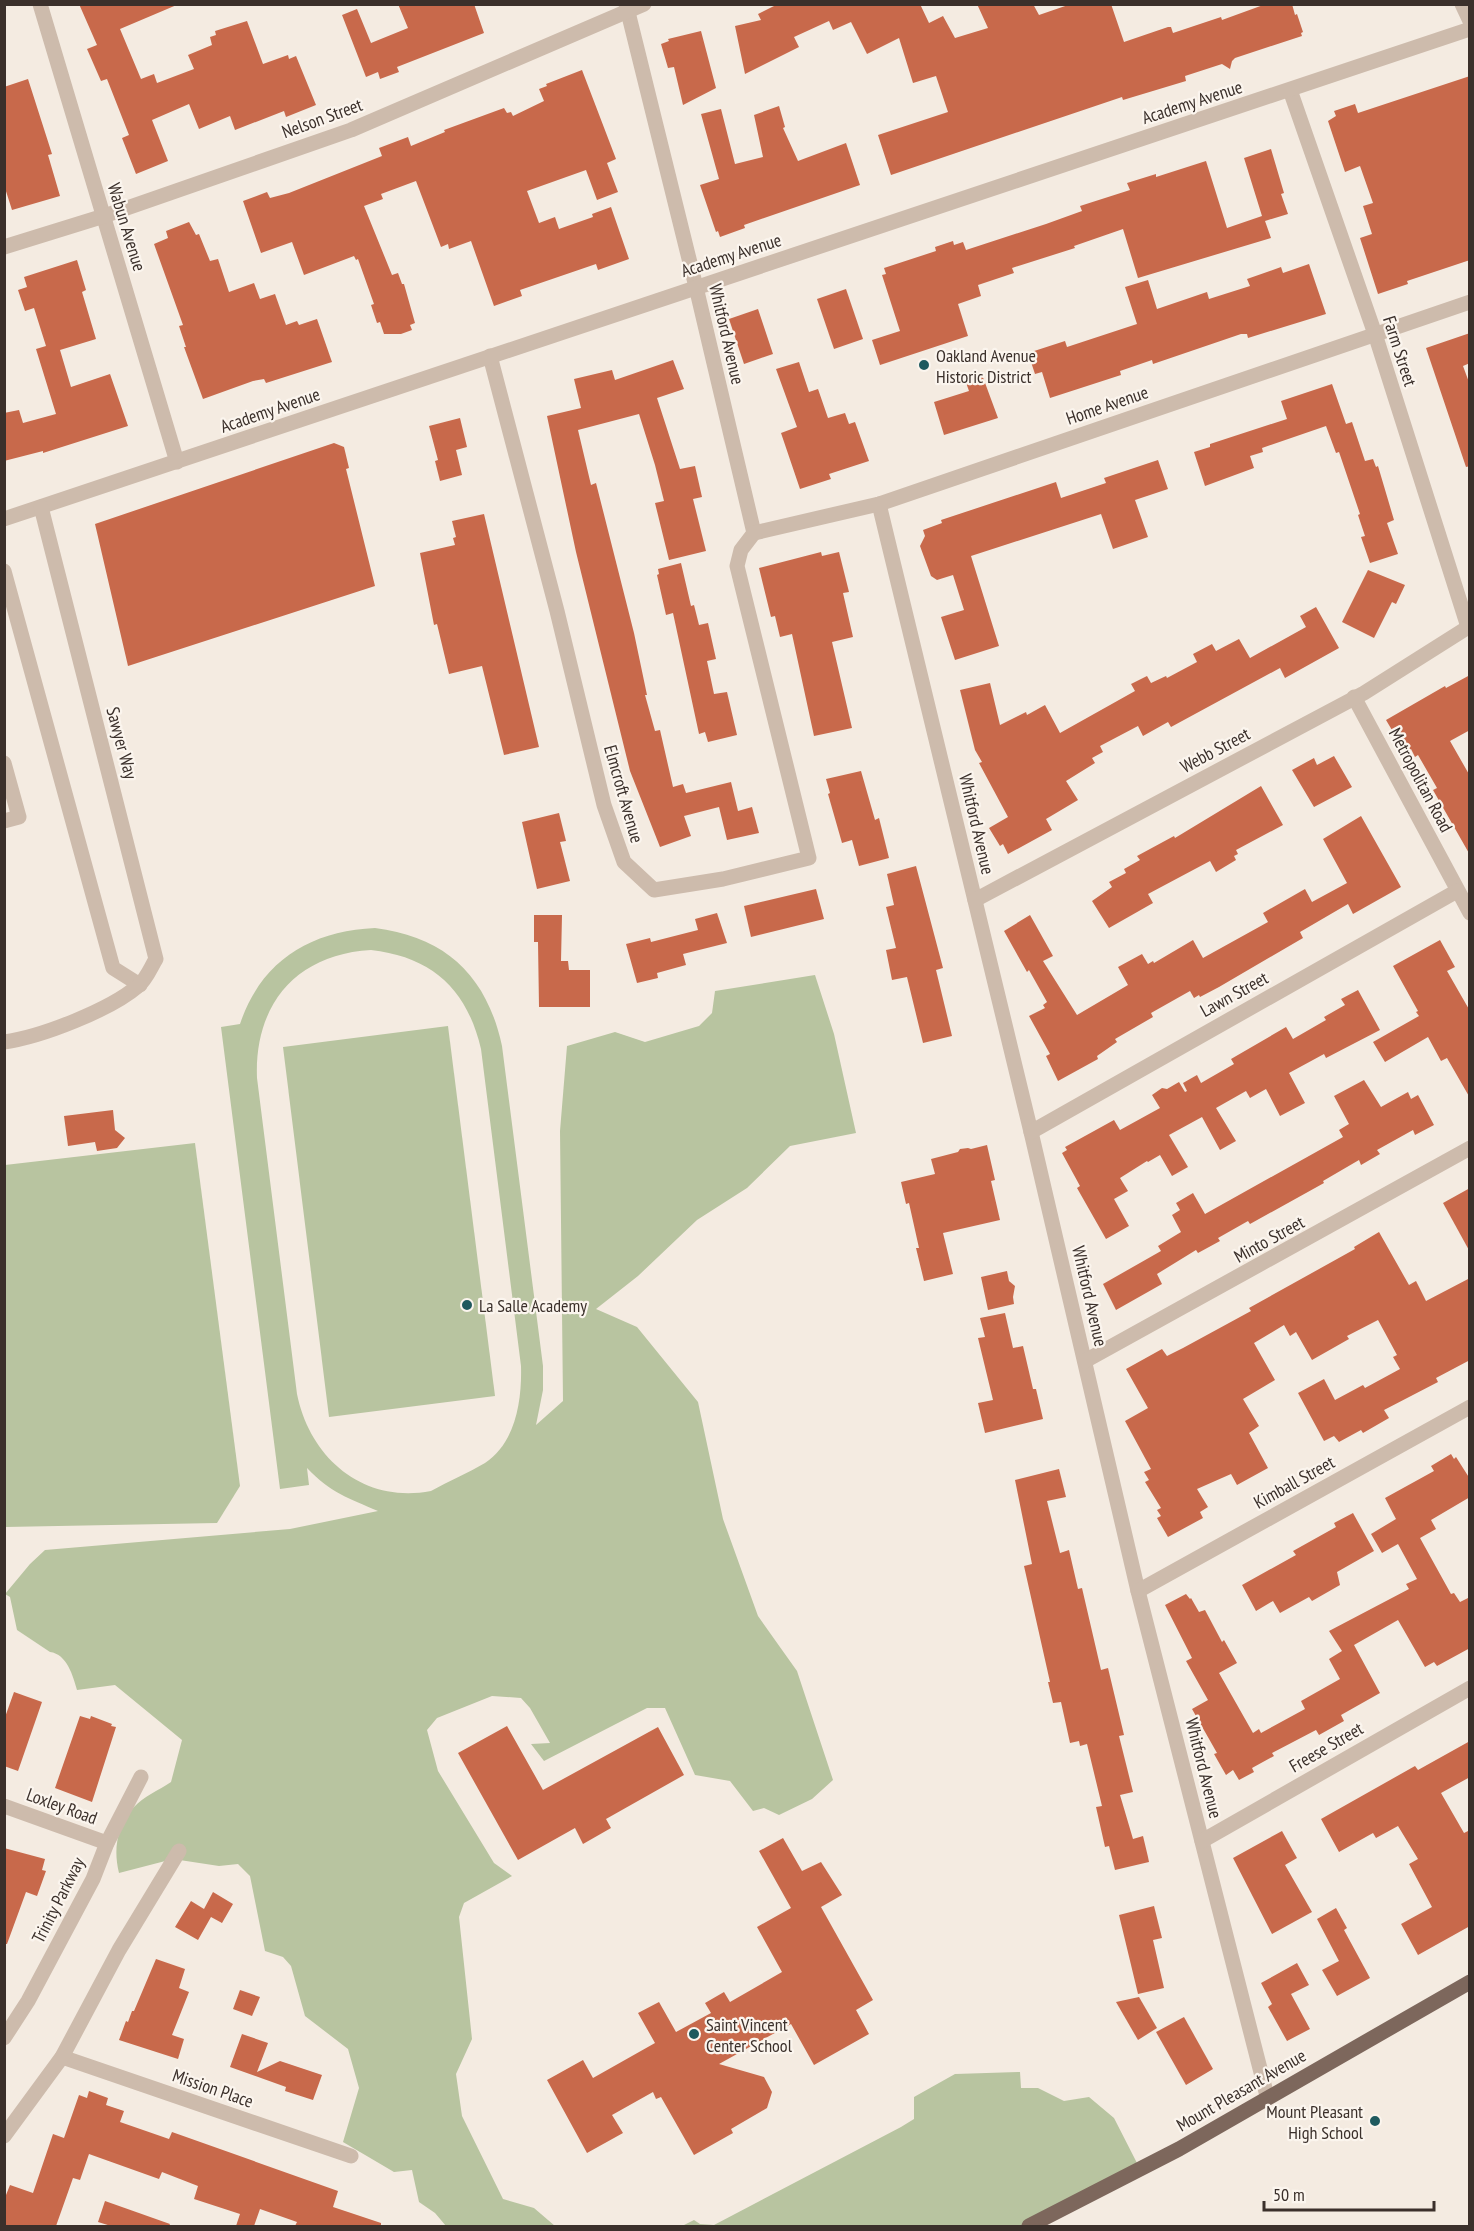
<svg xmlns="http://www.w3.org/2000/svg" width="1474" height="2231" viewBox="0 0 1474 2231" font-family="'PT Sans Narrow',sans-serif">
<style>
.green{fill:#b8c4a0;fill-rule:evenodd}
.building{fill:#c8694b}
.lines{fill:none;stroke-linecap:round;stroke-linejoin:round}
.minor{stroke:#cdbbac;stroke-width:15}
.major{stroke:#7d675c;stroke-width:15}
.poi-dot{fill:#1f5a5e;stroke:#fbf5ee;stroke-width:2}
.labels{text-anchor:middle;dominant-baseline:central;stroke-width:4.5;stroke-linejoin:round;paint-order:stroke}
.street-label{font-size:18px;fill:#3b302b;stroke:#fbf5ee}
.poi-label{font-size:18px;fill:#3b302b;stroke:#fbf5ee;text-anchor:start}
</style>
<rect width="100%" height="100%" fill="#f4ebe1"/>
<g class="green">
<path d="M375,928C446,937 487,976 502,1046L543,1366V1390L536,1425L563,1401L560,1131L567,1046L615,1032L645,1042L699,1026L712,1013L715,991L815,975L834,1034L856,1133L790,1146L747,1188L697,1220L638,1276L596,1309L637,1327L698,1402L723,1519L758,1616L797,1671L833,1780L812,1799L779,1815L764,1808L753,1811L730,1781L695,1775L665,1708H647L544,1761L531,1744L550,1743L530,1708L521,1698L492,1696L437,1718L427,1730L438,1771L494,1863L512,1876L464,1903L459,1917L472,2039L456,2074L462,2116L503,2199L534,2208L555,2226H446L435,2213L419,2202L412,2170L394,2172L343,2142L359,2088L348,2049L305,2016L291,1966L283,1957L265,1951L250,1876L238,1864L219,1866L173,1859L119,1873C113,1849 117,1826 134,1807C143,1797 159,1790 171,1782L182,1740L115,1685L77,1690C73,1676 67,1654 50,1652L17,1630L10,1597L5,1594L30,1564L45,1550L290,1529L378,1511C348,1498 331,1493 307,1468L309,1485L280,1489L221,1027L240,1024C261,961 310,931 375,928ZM371,950C432,957 467,989 481,1049L521,1366C522,1399 516,1443 485,1463C468,1473 449,1481 431,1491C363,1504 310,1458 297,1394L257,1078C254,1004 297,954 371,950Z"/>
<path d="M448,1026L495,1396L329,1417L283,1047Z"/>
<path d="M195,1143L240,1486L217,1523L5,1527V1165Z"/>
<path d="M1020,2072L1021,2088H1038L1064,2101L1089,2097L1114,2118L1138,2165L1033,2226H682L694,2220L700,2224L714,2225L901,2127L914,2119V2097L955,2074Z"/>
</g>
<g class="building">
<path d="M79,4H179L120,29L141,79L154,74L157,83L194,69L188,55L212,45L210,37L216,35L215,31L247,21L263,64L288,55L289,59L296,56L316,105L286,117L284,111L235,130L230,116L199,129L189,104L152,120L168,161L136,174L122,138L129,135L107,79L101,81L87,49L97,45Z"/>
<path d="M398,4H474L484,33L397,67L399,72L380,79L378,72L366,77L342,15L357,9L371,43L408,28Z"/>
<path d="M778,4H920L929,23L943,16L955,38L988,28L977,4H1033L1039,15L1071,4H1111L1124,42L1168,27H1171L1173,33L1221,17L1222,20L1266,4H1292L1295,15L1297,14L1303,32L1301,33L1302,36L1235,58L1232,61L1230,69L1222,64L1185,76L1186,81L1123,100L1122,97L891,175L878,135L948,112L936,76L913,83L899,38L867,54L851,22L833,30L829,21L794,37L799,47L745,74L735,26L761,20L758,14Z"/>
<path d="M701,31L716,88L683,105L674,67L668,68L661,44L669,41L668,39Z"/>
<path d="M582,70L616,159L607,163L618,192L597,200L586,170L527,191L539,223L555,217L559,229L593,217L592,214L611,207L629,259L598,270L596,264L520,290L522,296L494,306L471,241L449,249L448,244L441,247L416,181L381,194L383,199L364,206L392,275L398,273L402,284H404L415,323L410,325L412,330L401,334H384L380,322L377,323L371,305L374,304L358,259L356,260L354,256L304,275L292,242L261,253L243,201L267,192L270,198L289,193L382,156L379,148L408,137L411,146L445,132L444,130L504,108L507,113L511,112L513,116L544,101L539,89L547,86L546,84Z"/>
<path d="M1470,76V260L1407,281L1408,284L1378,294L1360,238L1372,234L1363,206L1373,203L1360,166L1345,172L1328,121L1336,116L1334,111L1355,104L1358,113Z"/>
<path d="M28,79L52,154L48,155L60,196L12,210L4,185V87Z"/>
<path d="M779,106L785,127L783,128L798,161L846,143L860,185L744,225L745,228L720,237L718,231L716,232L700,185L719,179L701,114L721,109L735,164L763,157L754,115Z"/>
<path d="M1271,149L1284,193L1281,194L1288,214L1265,221L1271,238L1138,278L1123,229L1074,246L1075,248L1012,268L1014,273L978,285L981,296L958,304L968,336L880,365L872,340L900,331L882,275L886,274L884,268L936,251L935,247L953,241L954,245L963,242L966,250L1046,224L1082,211L1080,206L1130,190L1127,183L1156,174V177L1206,161L1227,228L1262,216L1244,158Z"/>
<path d="M189,222L196,235L199,234L210,261L218,259L229,292L254,283L260,299L275,294L286,325L297,321L299,325L317,319L332,362L266,383L264,379L253,381L203,399L184,347H186L179,326L183,325L154,244L168,238L166,231Z"/>
<path d="M77,260L86,290L82,292L96,339L60,350L71,387L110,374L128,426L43,453V451L4,461V413L19,410L23,423L56,414L36,349L46,346L34,308L25,311L18,290L27,287L24,277Z"/>
<path d="M1309,264L1326,314L1248,338L1247,334H1241L1153,364L1152,360L1120,371L1121,375L1050,398L1042,372L1035,374L1028,353L1065,341L1067,347L1137,324L1125,287L1148,280L1157,309L1207,292L1209,299L1250,286L1247,279L1281,267L1283,273Z"/>
<path d="M846,289L863,339L834,349L817,299Z"/>
<path d="M758,309L773,354L744,364L729,319Z"/>
<path d="M1470,333V363L1463,366L1470,385V466L1466,467L1426,348Z"/>
<path d="M673,360L684,389L657,398L680,469L695,466L702,497L693,499L706,551L669,560L655,503L664,501L655,465L639,414L578,430L591,485L596,483L634,633L647,695H645L655,731L660,730L673,787L683,784L686,793L731,782L738,811L752,807L759,833L727,840L719,807L684,816L691,836L660,847L630,771L576,552L547,416L581,408L574,379L612,370L615,380Z"/>
<path d="M799,362L809,392L818,389L828,418L845,413L849,424L855,422L869,461L829,474L831,479L800,489L781,433L797,427L776,369Z"/>
<path d="M981,372L998,418L944,435L934,402L969,391L964,377Z"/>
<path d="M1332,384L1346,424L1352,422L1365,461L1373,459L1376,467L1378,466L1394,520L1387,523L1398,554L1370,563L1361,537L1365,536L1358,515L1360,514L1339,452L1336,453L1326,426L1262,448L1263,452L1250,456L1254,468L1205,486L1194,452L1210,447V444L1287,419L1281,401Z"/>
<path d="M460,418L467,447L456,450L462,475L440,481L435,461L438,460L429,426Z"/>
<path d="M334,443L344,447L349,468L346,469L375,586L128,666L95,524Z"/>
<path d="M1158,460L1168,489L1135,500L1148,537L1113,549L1101,514L971,556L999,646L955,660L941,617L964,610L953,575L937,580L931,576L920,546L925,536L923,530L942,523L941,520L1056,482L1061,498L1106,483L1104,478Z"/>
<path d="M484,514L539,747L504,755L482,666L449,674L437,624L434,625L420,553L455,545L453,538L456,537L452,521Z"/>
<path d="M821,552L822,556L839,552L849,592L843,593L853,637L832,642L852,728L814,736L792,634L780,637L775,616L771,617L759,568Z"/>
<path d="M681,563L691,606L694,605L699,625L708,623L716,659L707,661L714,694L727,692L737,735L708,742L705,732L699,734L673,613L666,615L657,575L659,574L658,569Z"/>
<path d="M1368,570L1405,585L1396,604L1392,602L1374,638L1342,622Z"/>
<path d="M1316,607L1339,648L1285,678L1280,668L1171,727L1168,722L1143,736L1138,726L1100,746L1103,752L1092,758L1095,763L1066,781L1078,800L1046,819L1052,830L1008,854L1003,844L1000,846L989,828L1008,817L979,763L982,762L975,750L960,690L990,683L1000,725L1026,712L1027,715L1045,705L1060,733L1135,691L1131,684L1147,676L1151,683L1166,676L1167,678L1197,662L1193,654L1212,644L1216,651L1239,639L1250,658L1306,627L1300,616Z"/>
<path d="M1470,675V730L1450,741L1470,776V855L1433,790L1437,788L1418,755L1415,757L1411,749L1405,752L1386,720L1445,686L1446,688Z"/>
<path d="M1334,756L1352,787L1314,807L1292,770L1314,758L1317,765Z"/>
<path d="M861,771L875,820L879,818L889,858L859,866L852,840L842,843L828,794L830,793L826,779Z"/>
<path d="M1261,786L1283,825L1236,850L1238,854L1234,856L1236,860L1216,872L1210,861L1148,894L1153,903L1109,928L1092,901L1112,887L1109,882L1126,873L1124,869L1140,860L1137,856L1174,836L1175,838Z"/>
<path d="M559,813L566,841L560,842L570,881L537,889L522,822Z"/>
<path d="M1361,816L1401,887L1353,914L1348,904L1300,932L1303,938L1219,987L1200,997L1199,995L1194,998L1190,991L1151,1013L1153,1017L1115,1039L1117,1042L1097,1056L1098,1059L1058,1081L1046,1056L1050,1054L1029,1016L1045,1008L1043,1005L1047,1002L1029,970L1027,972L1004,931L1030,915L1053,956L1043,961L1077,1015L1128,985L1118,967L1142,954L1148,964L1153,961L1154,963L1193,940L1203,958L1268,922L1263,913L1305,889L1312,902L1347,883L1323,839Z"/>
<path d="M916,866L943,968L936,970L952,1036L923,1043L907,977L892,980L886,950L896,948L886,907L894,905L887,874Z"/>
<path d="M816,889L824,919L751,937L744,906Z"/>
<path d="M717,913L727,943L683,954L686,965L657,973L658,978L637,983L626,944L650,938L651,942L698,930L695,919Z"/>
<path d="M534,915H562L561,961H568L569,970H590V1007H539L538,942H534Z"/>
<path d="M1440,940L1455,967L1447,971L1470,1011V1098L1447,1058L1441,1061L1428,1037L1385,1062L1373,1042L1419,1016L1416,1012L1418,1011L1393,966Z"/>
<path d="M1358,990L1380,1030L1326,1058L1324,1054L1289,1073L1305,1103L1280,1116L1266,1089L1250,1098L1246,1091L1216,1108L1236,1141L1220,1150L1202,1117L1169,1135L1188,1167L1172,1176L1160,1155L1148,1162L1147,1161L1120,1178L1128,1191L1114,1199L1129,1226L1106,1239L1077,1188L1080,1186L1062,1153L1067,1150L1065,1147L1114,1120L1120,1130L1160,1108L1152,1095L1162,1088L1167,1089L1179,1082L1185,1092L1187,1091L1183,1083L1197,1075L1201,1083L1234,1064L1231,1059L1286,1027L1293,1039L1326,1020L1324,1017L1345,1005L1341,999Z"/>
<path d="M1364,1080L1381,1107L1408,1092L1411,1099L1418,1095L1434,1125L1415,1135L1413,1130L1377,1150L1380,1154L1361,1165L1359,1160L1323,1181L1324,1183L1250,1224L1248,1221L1218,1238L1220,1241L1198,1253L1196,1250L1157,1274L1162,1284L1116,1310L1103,1284L1161,1251L1158,1246L1181,1232L1172,1215L1180,1210L1176,1203L1193,1193L1205,1214L1343,1137L1339,1130L1349,1124L1334,1096Z"/>
<path d="M113,1110L115,1130L125,1138L117,1148L97,1151L95,1142L68,1146L64,1116Z"/>
<path d="M987,1145L995,1180L991,1181L1000,1220L943,1233L953,1274L924,1281L916,1248H919L909,1203L906,1204L901,1182L935,1174L931,1159L958,1152L960,1149L968,1148L971,1149Z"/>
<path d="M1470,1188V1252L1443,1203Z"/>
<path d="M1379,1232L1409,1285L1416,1281L1426,1301L1470,1278V1360L1436,1378L1438,1382L1384,1410L1389,1418L1363,1433L1361,1430L1339,1442L1334,1436L1324,1441L1298,1393L1324,1379L1335,1400L1363,1385L1365,1388L1400,1369L1393,1357L1397,1355L1378,1320L1347,1336L1349,1339L1312,1360L1296,1332L1290,1336L1284,1325L1254,1343L1275,1380L1243,1399L1259,1426L1249,1433L1268,1468L1237,1485L1231,1474L1197,1489L1208,1507L1200,1512L1203,1518L1168,1537L1157,1518L1161,1516L1157,1510L1161,1508L1145,1482L1149,1480L1144,1472L1151,1469L1125,1421L1148,1408L1126,1369L1162,1349L1167,1356L1183,1348L1251,1311L1249,1308L1355,1249L1354,1247Z"/>
<path d="M1007,1271L1009,1281L1015,1286L1013,1297L1014,1304L988,1310L981,1277Z"/>
<path d="M1005,1313L1013,1348L1023,1346L1033,1389H1036L1043,1419L985,1433L978,1403L993,1400L978,1338L985,1337L980,1318Z"/>
<path d="M1451,1454L1454,1459L1456,1457L1470,1479V1497L1431,1520L1436,1529L1420,1538L1451,1594L1454,1593L1460,1602L1470,1597V1648L1437,1666L1434,1662L1425,1667L1398,1620L1354,1645L1380,1693L1341,1715L1344,1721L1319,1735L1316,1730L1272,1753L1274,1756L1252,1768L1254,1772L1239,1780L1233,1770L1226,1775L1214,1754L1217,1753L1192,1709L1208,1700L1186,1661L1192,1658L1165,1605L1186,1594L1190,1599L1191,1598L1199,1612L1205,1610L1222,1642L1224,1640L1237,1663L1219,1673L1253,1733L1259,1729L1261,1733L1305,1709L1301,1701L1340,1679L1329,1659L1342,1651L1329,1631L1409,1589L1406,1584L1417,1579L1398,1544L1382,1553L1371,1534L1396,1519L1385,1498L1434,1471L1431,1466Z"/>
<path d="M1059,1469L1066,1497L1047,1501L1060,1553L1069,1550L1078,1589L1082,1588L1101,1670L1108,1668L1124,1735L1119,1736L1133,1792L1120,1795L1133,1839L1143,1836L1148,1857L1149,1862L1115,1870L1109,1846L1105,1847L1096,1807L1102,1806L1087,1744L1080,1746L1079,1741L1070,1743L1061,1702L1053,1703L1048,1682H1050L1024,1566L1032,1564L1015,1480Z"/>
<path d="M1353,1513L1374,1551L1337,1572L1340,1585L1312,1601L1309,1597L1280,1613L1273,1601L1256,1611L1242,1585L1296,1555L1293,1551L1336,1527L1334,1523Z"/>
<path d="M14,1692L42,1702L18,1771L4,1766V1720Z"/>
<path d="M80,1716L90,1719L91,1716L112,1724L111,1726L116,1727L92,1802L55,1788Z"/>
<path d="M507,1726L543,1790L658,1727L684,1775L606,1819L611,1828L583,1844L575,1828L518,1860L458,1753Z"/>
<path d="M1470,1741V1777L1441,1793L1464,1833L1470,1830V1926L1418,1955L1401,1924L1432,1907L1409,1864L1418,1859L1398,1826L1376,1838L1373,1833L1339,1852L1321,1819L1415,1766L1418,1770Z"/>
<path d="M1282,1831L1297,1858L1285,1865L1312,1912L1272,1934L1233,1858Z"/>
<path d="M783,1838L802,1871L821,1862L842,1895L821,1907L873,2000L856,2010L869,2034L814,2065L791,2024L719,2064L764,2077L772,2092L767,2108L731,2129L733,2133L694,2155L661,2097L656,2099L653,2092L612,2115L623,2133L587,2153L547,2080L583,2060L593,2078L655,2043L638,2013L659,2002L676,2032L711,2013L705,2003L724,1992L730,2002L782,1972L757,1927L791,1908L759,1851Z"/>
<path d="M4,1848L45,1859L42,1870L46,1871L37,1896L26,1892L7,1944H4Z"/>
<path d="M213,1892L233,1904L222,1923L211,1917L198,1940L175,1927L191,1901L204,1909Z"/>
<path d="M1154,1906L1162,1938L1153,1940L1164,1988L1138,1994L1119,1915Z"/>
<path d="M1336,1908L1347,1928L1344,1930L1370,1978L1337,1996L1322,1970L1339,1961L1317,1919Z"/>
<path d="M156,1959L185,1969L179,1988L189,1992L172,2035L184,2039L178,2059L119,2040L126,2021L128,2022L132,2011H134Z"/>
<path d="M1297,1963L1309,1985L1291,1994L1310,2029L1287,2041L1268,2007L1272,2004L1261,1983Z"/>
<path d="M240,1990L260,1997L252,2016L233,2009Z"/>
<path d="M1139,1997L1157,2028L1138,2040L1116,2002Z"/>
<path d="M1184,2017L1213,2069L1186,2085L1156,2032Z"/>
<path d="M242,2034L268,2043L257,2072L280,2061L322,2075L313,2100L285,2091L286,2087L230,2067Z"/>
<path d="M89,2091L108,2098L106,2105L124,2111L120,2122L169,2139L172,2132L338,2191L333,2207L381,2223V2226H295L297,2222L260,2209L254,2226H236L240,2214L194,2199L198,2186L162,2172L159,2179L89,2154L80,2180L73,2178L56,2226H4V2200L10,2185L33,2193L53,2134L64,2138L79,2095L87,2098Z"/>
<path d="M105,2201L170,2224L169,2226H111L98,2222Z"/>
</g>
<g class="lines">
<g class="minor">
<path d="M40,4L177,462"/>
<path d="M626,4L696,287L754,533"/>
<path d="M1462,4L1470,21"/>
<path d="M1290,90L1375,334L1468,627"/>
<path d="M4,247L104,216L351,130L644,4"/>
<path d="M490,356L557,611L604,805L624,862L654,890L723,879L809,858L737,566L741,550L754,533"/>
<path d="M879,504L1031,1132L1138,1591L1267,2096"/>
<path d="M4,519L1470,29"/>
<path d="M754,533L879,504L1470,302"/>
<path d="M4,571L113,968L140,985"/>
<path d="M1354,697L1470,913"/>
<path d="M4,763L19,817L4,821"/>
<path d="M975,900L1364,693L1470,626"/>
<path d="M4,1042C41,1037 110,1010 138,986C146,980 151,967 156,959L41,507"/>
<path d="M1031,1132L1457,891"/>
<path d="M1085,1361L1470,1148"/>
<path d="M1138,1591L1470,1407"/>
<path d="M4,1806L107,1843"/>
<path d="M1202,1841L1470,1688"/>
<path d="M4,2038L28,2001L93,1879L107,1843L141,1777"/>
<path d="M62,2057L351,2156"/>
<path d="M4,2136L62,2057L119,1950L179,1851"/>
</g>
<path class="major" d="M1029,2226L1179,2149L1470,1982"/>
</g>
<g class="poi-dot">
<circle cx="924" cy="365" r="6"/>
<circle cx="467" cy="1305" r="6"/>
<circle cx="694" cy="2034" r="6"/>
<circle cx="1375" cy="2121" r="6"/>
</g>
<g class="labels">
<g class="street-label">
<text transform="translate(1192 102) rotate(-18)">Academy Avenue</text>
<text transform="translate(322 118) rotate(-20)">Nelson Street</text>
<text transform="translate(127 227) rotate(73)">Wabun Avenue</text>
<text transform="translate(731 255) rotate(-18)">Academy Avenue</text>
<text transform="translate(727 334) rotate(77)">Whitford Avenue</text>
<text transform="translate(1400 351) rotate(72)">Farm Street</text>
<text transform="translate(1107 405) rotate(-19)">Home Avenue</text>
<text transform="translate(270 410) rotate(-19)">Academy Avenue</text>
<text transform="translate(122 743) rotate(75)">Sawyer Way</text>
<text transform="translate(1215 750) rotate(-28)">Webb Street</text>
<text transform="translate(1421 780) rotate(62)">Metropolitan Road</text>
<text transform="translate(624 794) rotate(74)">Elmcroft Avenue</text>
<text transform="translate(977 824) rotate(77)">Whitford Avenue</text>
<text transform="translate(1234 994) rotate(-29)">Lawn Street</text>
<text transform="translate(1269 1239) rotate(-29)">Minto Street</text>
<text transform="translate(1090 1296) rotate(77)">Whitford Avenue</text>
<text transform="translate(1294 1482) rotate(-29)">Kimball Street</text>
<text transform="translate(1326 1747) rotate(-30)">Freese Street</text>
<text transform="translate(1204 1768) rotate(76)">Whitford Avenue</text>
<text transform="translate(62 1806) rotate(20)">Loxley Road</text>
<text transform="translate(58 1900) rotate(-63)">Trinity Parkway</text>
<text transform="translate(213 2088) rotate(19)">Mission Place</text>
<text transform="translate(1241 2090) rotate(-30)">Mount Pleasant Avenue</text>
</g>
<g class="poi-label">
<text x="936" y="355">Oakland Avenue<tspan x="936" dy="21">Historic District</tspan></text>
<text x="479" y="1305">La Salle Academy</text>
<text x="706" y="2024">Saint Vincent<tspan x="706" dy="21">Center School</tspan></text>
<text x="1363" y="2111" text-anchor="end">Mount Pleasant<tspan x="1363" dy="21">High School</tspan></text>
</g>
</g>
<rect width="1474" height="2231" fill="none" stroke="#3b302b" stroke-width="12"/>
<path d="M1264 2201v9h170v-9" fill="none" stroke="#3b302b" stroke-width="3"/>
<text x="1273" y="2201" font-size="18" fill="#3b302b" stroke="#fbf5ee" stroke-width="4.5" paint-order="stroke">50 m</text>
</svg>
